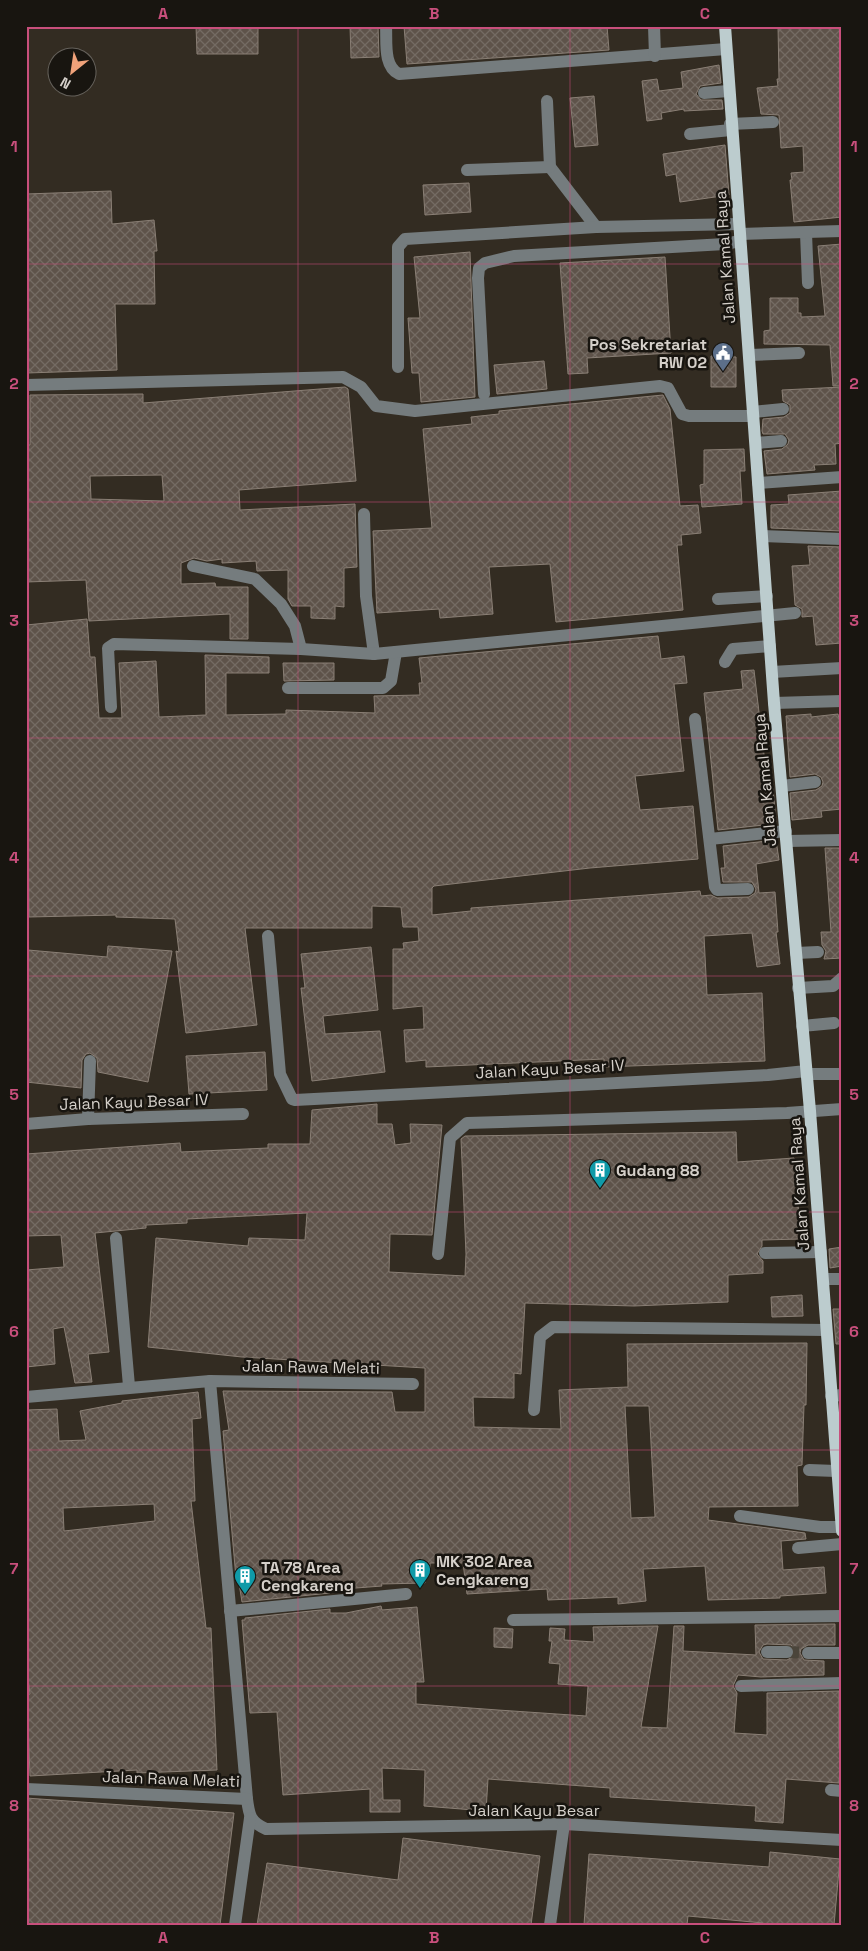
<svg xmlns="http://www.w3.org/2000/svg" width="868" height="1951" viewBox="0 0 868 1951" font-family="'Space Grotesk',sans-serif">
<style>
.building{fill:url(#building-cross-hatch);stroke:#8a7f75;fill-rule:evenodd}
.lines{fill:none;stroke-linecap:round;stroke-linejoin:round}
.minor-tunnel{stroke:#4b453b;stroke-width:12;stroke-dasharray:12 6;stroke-linecap:butt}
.minor{stroke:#757c7e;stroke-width:12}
.major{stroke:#bcccce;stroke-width:12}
.grid{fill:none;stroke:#c84f7c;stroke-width:1;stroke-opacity:0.55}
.labels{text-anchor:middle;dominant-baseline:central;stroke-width:5;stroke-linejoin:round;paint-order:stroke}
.street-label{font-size:16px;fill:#d5d0ca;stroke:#181510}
.poi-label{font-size:16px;font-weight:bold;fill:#d5d0ca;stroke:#181510;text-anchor:start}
.neatline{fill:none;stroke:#c84f7c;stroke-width:2}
.grid-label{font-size:16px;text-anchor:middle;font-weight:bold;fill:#c84f7c}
</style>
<defs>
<pattern id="building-cross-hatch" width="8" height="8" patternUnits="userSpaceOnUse" patternTransform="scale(1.25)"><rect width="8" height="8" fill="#5e534a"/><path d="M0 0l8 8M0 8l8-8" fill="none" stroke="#746b63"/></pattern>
</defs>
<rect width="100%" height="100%" fill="#332c22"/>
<g class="building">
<path d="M196,26H258V54H197Z"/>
<path d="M350,26H378L379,57L351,58Z"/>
<path d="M404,26H607L609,50L407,64Z"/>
<path d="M778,26H842V217L794,222L790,180H792L791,173L804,172L803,146L781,148L779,115L761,114L757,88L778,86L777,79H779Z"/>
<path d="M719,65L721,83L700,86L696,94L701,100H722L723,109L684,111V109L661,113L662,119L647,121L642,81L657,79L659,91L683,88L681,72Z"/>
<path d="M594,96L598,145L575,147L570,98Z"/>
<path d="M725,145L729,195L680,202L676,174L666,176L663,154Z"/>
<path d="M469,183L471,212L425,215L423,185Z"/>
<path d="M111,191L112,224L154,220L157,251H154L155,304H115L117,370L27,373L26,194Z"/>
<path d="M842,244V386H833L830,345L764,344V331L770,330V298H798V313H801V317L825,316L818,246Z"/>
<path d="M470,252L475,397L421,402L419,373H412L408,318H420L414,257Z"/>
<path d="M665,257L671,353L587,358L588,373L568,374L560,263Z"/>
<path d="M711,356L736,357V387H711Z"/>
<path d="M544,361L547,389L497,394L494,365Z"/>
<path d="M345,387L348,389L356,481L239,490L240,510L355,504L357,567L344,568V607L335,606V619L311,618V606H292L288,599V570L257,571L256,561L222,563V559L207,561L194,558L181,563V584L215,583L216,587H248V639H230V614L89,621L86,580L26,582V445H30V395L143,394V403ZM162,475L164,501L91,499L90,476Z"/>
<path d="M842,387V443L835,444L836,464L814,465L815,470L767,474L764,451L782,449L788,444L789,440L785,434H763L762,431L763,419L784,417L790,413V405L783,401L782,390Z"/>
<path d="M663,395L670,409L680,506L698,505L701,533L681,535L682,545H677L683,610L556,622L550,564L489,567L493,614L440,618L439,609L377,613L373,531L432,528L423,429L472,424L471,417L499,414V411Z"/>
<path d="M744,449L745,471H740L742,504L702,507L700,485L704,484V450Z"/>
<path d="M842,491V531L771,528V505L789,504L788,495Z"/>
<path d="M808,546L842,547V643L816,645L813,616L802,617V609L795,605L792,566L810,565Z"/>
<path d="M87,619L90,657H95L99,718H122L119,663L156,661L159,717L206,715L205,655L269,657V673H226V715L286,714V710L375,713L374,696L420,695L419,683H422L419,658L658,636L661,659L684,656L687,683L674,684L684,771L635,776L640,810L693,806L698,859L590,868L434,886L432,888V915L471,911V908L700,891L701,896L711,895L717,898L749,897L755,893L756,889L752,882H723L721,868H725L723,846L776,840L779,860L756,864L759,893L775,892L778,932H776L780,964L757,967L752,933L704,936L707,995L762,993L765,1061L604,1067V1059L426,1067V1060L406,1062L404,1030L424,1029L423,1006L393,1009V949H404L403,943L419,941L418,927H403L401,907L372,906V928H245L257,1025L186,1033L176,951L179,952L175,919L116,917V915L29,917L26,625Z"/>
<path d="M283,663H334V680L284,681Z"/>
<path d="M754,670L768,788H773L776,822H772L773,824L718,830L704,693L743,689L741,671Z"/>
<path d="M811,714V717L838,714L842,732V809L821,811L822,817L792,820L790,793L816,790L822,786L823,782L821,777L815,774L790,777L786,716Z"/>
<path d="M825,848H842V958L824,959L826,951L822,945L821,932H831Z"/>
<path d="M108,946L172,951L148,1082L98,1072L97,1058L90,1053L86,1054L82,1060L81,1088L26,1082V972L28,950L107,957Z"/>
<path d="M371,947L378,1010L323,1016L325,1034L380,1031L385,1072L312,1081L301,988H305L301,954Z"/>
<path d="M265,1052L267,1090L189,1094L186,1056Z"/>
<path d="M377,1104V1124H392L395,1145L411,1143L410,1124L442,1125L432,1235L390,1234L389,1272L465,1276L466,1254L461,1139L465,1136L736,1132L737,1162L794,1158L801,1239L762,1240V1246L757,1254L763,1261V1273L728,1275V1302L634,1306L525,1303L521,1374L514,1373V1398L473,1397L474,1427L561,1429L559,1390L628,1387L627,1344L807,1343L806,1405H804L802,1465L797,1466L798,1506L709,1507L708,1520L805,1533L806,1539L781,1541L783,1570L824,1567L826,1593L780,1596V1598L708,1600L705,1566L643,1569L646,1601L618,1604V1597L548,1600L547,1589L467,1594L463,1563H430V1570H425V1583L381,1584L382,1586L330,1590V1593L242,1602L238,1577L236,1578L223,1431L229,1430L223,1391L392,1392L395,1412H425V1368L242,1357L148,1347L156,1238L248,1246L249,1238L305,1240L307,1213L187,1219V1223L146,1225V1228L95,1233L109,1352L88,1354L92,1382L75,1383L64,1327L53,1329L55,1364L26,1367V1270L64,1267L61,1235L26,1236V1154L180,1143L181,1152L268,1148V1144H310L312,1110ZM625,1406H649L655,1517L631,1518Z"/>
<path d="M842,1247V1266L830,1268L829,1249Z"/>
<path d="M802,1295L803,1316L772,1317L771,1297Z"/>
<path d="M833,1309H842V1344H836Z"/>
<path d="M198,1392L201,1418L192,1419L195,1501H191L206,1628H211L217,1770L137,1773V1770L30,1776L27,1695L30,1694L26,1663V1410L57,1409L59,1441L86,1440L80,1411L122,1403V1401ZM154,1504L155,1521L64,1531L63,1508Z"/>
<path d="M381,1606L382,1610L417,1607L424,1682H416V1704L498,1710L586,1716L588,1686L558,1684L560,1664L549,1663L552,1641H549L550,1628L565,1629L564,1640L594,1642L593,1627L658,1626L641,1727L667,1728L674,1626H684L683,1651L756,1655L755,1625L835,1624V1645H808L801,1649L800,1653L804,1660L824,1661V1675L761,1677L738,1675L733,1686L737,1693L734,1733L767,1735V1693L839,1691V1748H841L839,1783L786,1779L783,1823L755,1821L756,1806L610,1797V1788L488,1779L486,1811L424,1806L425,1770L382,1768L383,1800H400V1812H370V1789L283,1795L277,1712L250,1713L242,1620H245V1618L330,1609V1613H346ZM767,1644L791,1645L794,1648V1656L787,1660L763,1659L759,1652L763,1645Z"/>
<path d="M494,1628L513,1629L512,1648L494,1647Z"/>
<path d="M26,1798L234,1813L220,1925H26Z"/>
<path d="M403,1838L540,1856L531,1925H257L267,1863L398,1880Z"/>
<path d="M770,1852L840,1859L834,1925H763V1923L688,1916L687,1925H584L589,1854L769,1867Z"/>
</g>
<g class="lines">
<path class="minor-tunnel" d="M787,1652L808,1653"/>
<g class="minor">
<path d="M386,26C387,42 383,66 399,74L726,49"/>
<path d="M654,26L655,56"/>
<path d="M704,93L728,91"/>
<path d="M547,101L550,167L596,227"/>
<path d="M730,124L773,122"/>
<path d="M690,134L731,130"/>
<path d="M467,170L550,167"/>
<path d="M806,233L808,283"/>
<path d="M740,234L842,231"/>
<path d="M749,355L799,353"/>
<path d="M398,367V247L405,239L596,227L739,224"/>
<path d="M26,385L343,377L361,387L376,406L415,411L660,386L668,388L682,414L689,416H753"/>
<path d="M484,394L478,278L479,268L485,263L514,256L725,244L740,241"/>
<path d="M753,412L783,409"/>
<path d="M756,443L781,441"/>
<path d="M758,483L842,477"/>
<path d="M364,514L366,596L374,654"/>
<path d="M762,536L842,539"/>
<path d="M193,566L255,579L281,604L295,626L301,649"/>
<path d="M718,599L767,596"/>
<path d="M725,662L733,649L770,646"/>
<path d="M772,672L842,668"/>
<path d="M288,688H383L391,681L396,652"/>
<path d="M774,703L842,701"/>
<path d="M111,707L108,648L114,644L301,649L374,654L795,613"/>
<path d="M695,719L715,887L717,890L748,889"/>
<path d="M782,786L815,782"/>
<path d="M710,839L786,831"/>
<path d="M787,841L842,840"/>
<path d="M268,936L280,1074L292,1099L295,1100L768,1075L806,1071"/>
<path d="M796,953L818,952"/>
<path d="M798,988L833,986L842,978"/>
<path d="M802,1026L834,1023"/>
<path d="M807,1074H842"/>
<path d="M88,1119L90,1061"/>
<path d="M26,1124L88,1119L243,1114"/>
<path d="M116,1238L129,1386"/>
<path d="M765,1253L821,1252"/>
<path d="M438,1254L450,1138L467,1123L787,1113L842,1109"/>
<path d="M823,1279H842"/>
<path d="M210,1381L247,1799C249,1815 250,1822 266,1829L564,1824L842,1840"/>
<path d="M831,1396L842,1395"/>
<path d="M26,1397L210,1381L413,1384"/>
<path d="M534,1410L540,1337L553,1327L826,1330"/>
<path d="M809,1470L836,1471"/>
<path d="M740,1516L820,1527H841"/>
<path d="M798,1548L842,1544"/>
<path d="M230,1611L406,1594"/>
<path d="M513,1620L842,1616"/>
<path d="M767,1652H787"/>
<path d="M808,1653H842"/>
<path d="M741,1686L842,1683"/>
<path d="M26,1789L247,1799"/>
<path d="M831,1790L842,1791"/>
<path d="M235,1925L250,1818"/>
<path d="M550,1925L564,1824"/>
</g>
<path class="major" d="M725,26L774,703L810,1111L842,1531"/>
</g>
<path class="grid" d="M298,26V1925M570,26V1925M26,264H842M26,502H842M26,738H842M26,976H842M26,1212H842M26,1450H842M26,1686H842"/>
<defs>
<g id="civic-pin" transform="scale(1.125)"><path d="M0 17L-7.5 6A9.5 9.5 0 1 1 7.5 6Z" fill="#5c6f8a" stroke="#181510"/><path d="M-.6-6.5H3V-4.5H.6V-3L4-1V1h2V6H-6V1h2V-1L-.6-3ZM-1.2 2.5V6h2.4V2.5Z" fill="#fff"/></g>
<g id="building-pin" transform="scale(1.125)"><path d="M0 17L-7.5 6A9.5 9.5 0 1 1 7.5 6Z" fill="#0f9aa8" stroke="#181510"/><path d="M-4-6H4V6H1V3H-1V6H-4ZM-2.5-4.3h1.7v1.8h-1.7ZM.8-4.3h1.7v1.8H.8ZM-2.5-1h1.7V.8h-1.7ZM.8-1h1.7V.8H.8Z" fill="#fff"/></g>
</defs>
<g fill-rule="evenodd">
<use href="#civic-pin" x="723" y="353"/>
<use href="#building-pin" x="600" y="1170"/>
<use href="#building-pin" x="420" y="1570"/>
<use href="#building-pin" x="245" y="1576"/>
</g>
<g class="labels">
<g class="street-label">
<text transform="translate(725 257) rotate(-94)">Jalan Kamal Raya</text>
<text transform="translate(765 780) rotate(-95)">Jalan Kamal Raya</text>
<text transform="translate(550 1069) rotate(-3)">Jalan Kayu Besar IV</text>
<text transform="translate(134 1102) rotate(-2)">Jalan Kayu Besar IV</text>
<text transform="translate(799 1184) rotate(-94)">Jalan Kamal Raya</text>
<text transform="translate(311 1367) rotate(1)">Jalan Rawa Melati</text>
<text transform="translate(171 1779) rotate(2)">Jalan Rawa Melati</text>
<text x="534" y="1810">Jalan Kayu Besar</text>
</g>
<g class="poi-label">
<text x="707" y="344" text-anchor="end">Pos Sekretariat<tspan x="707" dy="18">RW 02</tspan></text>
<text x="616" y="1170">Gudang 88</text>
<text x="436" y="1561">MK 302 Area<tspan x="436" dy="18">Cengkareng</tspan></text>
<text x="261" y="1567">TA 78 Area<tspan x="261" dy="18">Cengkareng</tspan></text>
</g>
</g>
<rect width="868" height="1951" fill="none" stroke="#181510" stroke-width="55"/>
<g transform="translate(72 72) rotate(210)"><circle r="24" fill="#181510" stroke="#64605a"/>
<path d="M0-4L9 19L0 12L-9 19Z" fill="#f0a27a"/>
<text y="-8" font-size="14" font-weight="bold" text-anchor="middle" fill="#d5d0ca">N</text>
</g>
<rect x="28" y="28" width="812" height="1896" class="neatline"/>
<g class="grid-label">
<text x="163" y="19">A</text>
<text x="434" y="19">B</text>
<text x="705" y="19">C</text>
<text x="14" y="152">1</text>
<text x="854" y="152">1</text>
<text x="14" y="389">2</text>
<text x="854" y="389">2</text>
<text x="14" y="626">3</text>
<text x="854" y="626">3</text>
<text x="14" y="863">4</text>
<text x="854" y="863">4</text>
<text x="14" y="1100">5</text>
<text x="854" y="1100">5</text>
<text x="14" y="1337">6</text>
<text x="854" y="1337">6</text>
<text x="14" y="1574">7</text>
<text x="854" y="1574">7</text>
<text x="14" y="1811">8</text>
<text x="854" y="1811">8</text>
<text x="163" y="1943">A</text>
<text x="434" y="1943">B</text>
<text x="705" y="1943">C</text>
</g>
</svg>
